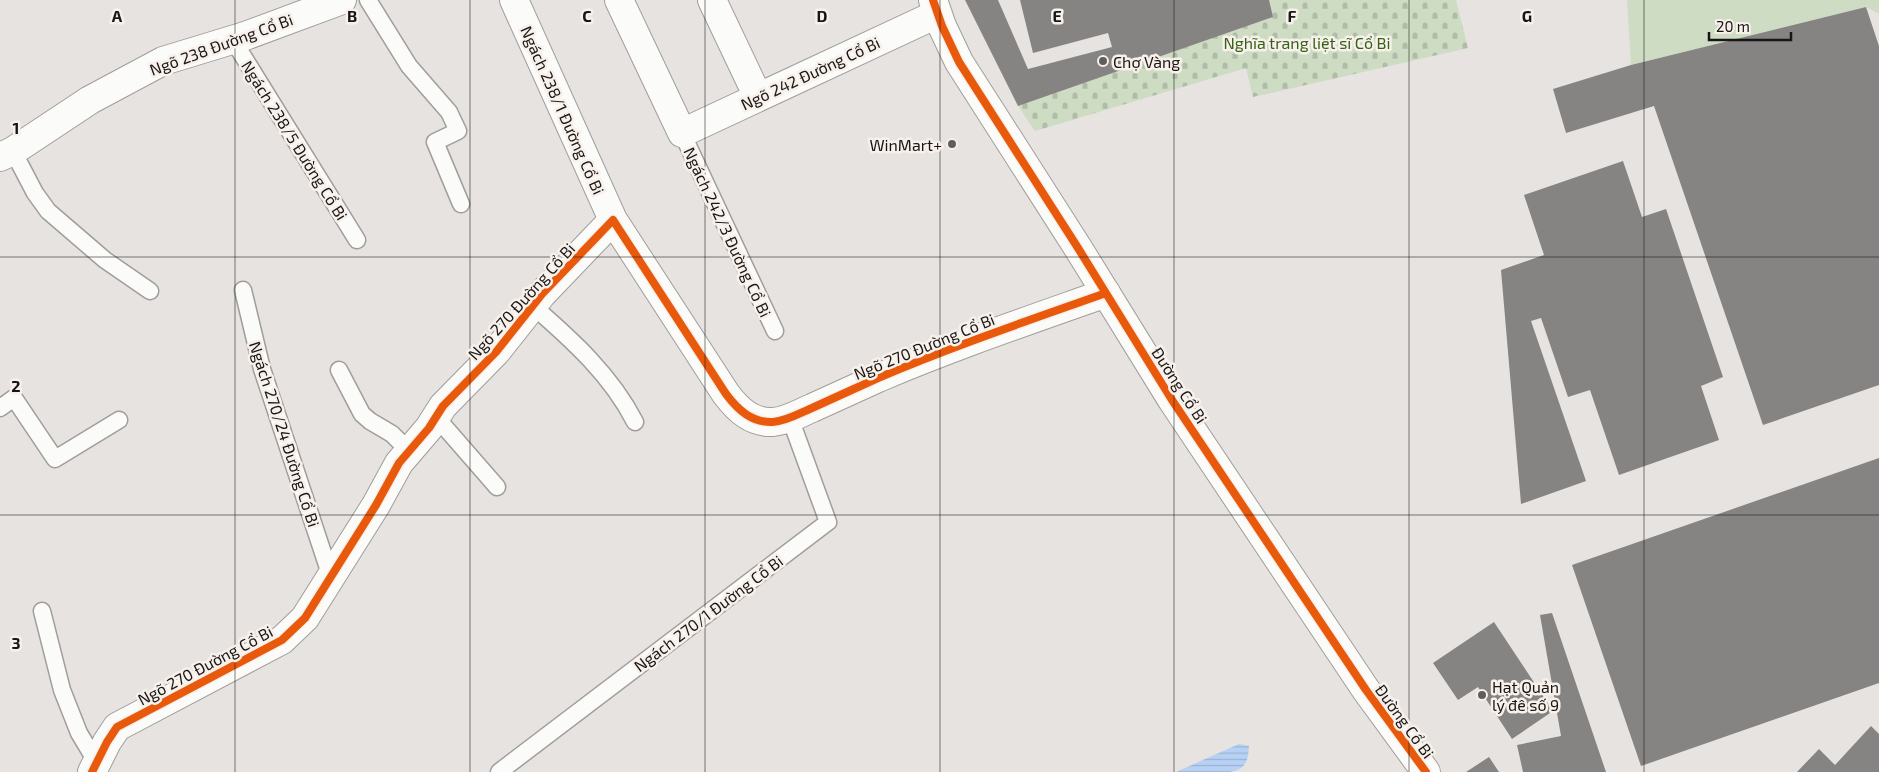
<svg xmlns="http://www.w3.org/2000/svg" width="1879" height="772" viewBox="0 0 1879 772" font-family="'Exo 2',sans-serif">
<defs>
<pattern id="cemetery-stones" width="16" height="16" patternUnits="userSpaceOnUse" patternTransform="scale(1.25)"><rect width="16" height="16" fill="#cddcc3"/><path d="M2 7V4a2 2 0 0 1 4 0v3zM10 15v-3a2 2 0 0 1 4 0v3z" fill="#afbca7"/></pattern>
<pattern id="water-rules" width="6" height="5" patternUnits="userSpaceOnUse" patternTransform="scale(1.25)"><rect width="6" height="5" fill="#b6d1f5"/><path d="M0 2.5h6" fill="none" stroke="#9cb3d1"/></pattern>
</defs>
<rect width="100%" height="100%" fill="#e6e3e1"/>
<!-- cemetery -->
<path fill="url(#cemetery-stones)" d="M1269 0H1456L1468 48 1253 97 1246 68 1035 131 1018 106Z"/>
<!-- green -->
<path fill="#cddcc3" d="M1627 0H1879V14L1866 7 1631 65Z"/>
<!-- water -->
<path fill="url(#water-rules)" d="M1239 744 1249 746C1248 761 1246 769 1230 772H1176Z"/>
<!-- building -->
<path fill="#868482" d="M965 0H998L1028 69 1112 47 1108 33 1033 53 1020 0H1269L1273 17 1018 106Z
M1866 7 1879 46V385L1763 425 1654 106 1566 133 1553 89 1631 65Z
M1623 161 1642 217 1666 209 1723 377 1701 386 1719 440 1619 475 1590 390 1568 397 1541 318 1531 321 1586 481 1521 504 1501 270 1544 255 1524 195Z
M1879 458V683L1641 766 1572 565Z
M1552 613 1606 772H1523L1517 745 1561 736 1540 615Z
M1494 622 1553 711 1512 739 1478 687 1458 700 1433 663Z
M1871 726 1879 734V772H1797L1819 749 1835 765Z
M1489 757 1499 772H1466Z"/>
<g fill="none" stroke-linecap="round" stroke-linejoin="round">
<!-- service casing -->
<g stroke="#a09d9b" stroke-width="19">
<path id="service" d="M368 0 409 66 449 112 458 131 435 142 461 204
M233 40 357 240
M682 133 775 331
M13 151 35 193 48 211 105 260 150 291
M243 290 262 369 331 577
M533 306C572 340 611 375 635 422
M339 370 362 414 370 421 392 434 409 451
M0 408 14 398 55 459 119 420
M436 417 497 487
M42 611 62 690 79 733 97 763
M499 772 828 522 790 418"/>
</g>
<!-- minor casing -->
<g stroke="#a09d9b" stroke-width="30">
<path id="minor" d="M514 0 613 220
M619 0 682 133 937 14
M712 0 758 97
M0 157 13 151 90 100 163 61 245 36 342 0
M92 772 107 742 117 727 282 640 305 618 376 505 399 463 429 428 443 406 496 352 542 294 613 220 726 394C738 410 752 423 773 422 787 421 800 413 812 408 834 398 856 388 878 378 953 346 1030 320 1106 293"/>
</g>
<!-- tertiary casing -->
<g stroke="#a09d9b" stroke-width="30">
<path id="tertiary" d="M933 0 942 26 959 62 1078 248 1172 400 1366 690 1426 772"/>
</g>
<!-- service -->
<use href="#service" stroke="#fbfbfa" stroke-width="16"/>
<!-- minor -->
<use href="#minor" stroke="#fbfbfa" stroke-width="28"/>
<!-- tertiary -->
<use href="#tertiary" stroke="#fbfbfa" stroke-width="28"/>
<!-- cycleway casing -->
<g stroke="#f7f0eb" stroke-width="11">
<path id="cycleway" d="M933 0 942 26 959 62 1078 248 1172 400 1366 690 1426 772
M92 772 107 742 117 727 282 640 305 618 376 505 399 463 429 428 443 406 496 352 542 294 613 220 726 394C738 410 752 423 773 422 787 421 800 413 812 408 834 398 856 388 878 378 953 346 1030 320 1106 293"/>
</g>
<!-- cycleway -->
<use href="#cycleway" stroke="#e8590c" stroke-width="8"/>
</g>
<!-- grid -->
<path fill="none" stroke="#181614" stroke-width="1" stroke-opacity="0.55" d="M235 0V772M470 0V772M705 0V772M940 0V772M1174 0V772M1409 0V772M1644 0V772M0 257H1879M0 515H1879"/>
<!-- markers -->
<g fill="#605e5c" stroke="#f7f0eb" stroke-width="2">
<circle cx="1103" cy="61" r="5"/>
<circle cx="952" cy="144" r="5"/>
<circle cx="1482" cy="695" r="5"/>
</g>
<g text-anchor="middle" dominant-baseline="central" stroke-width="5" stroke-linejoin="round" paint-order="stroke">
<!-- park labels -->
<g font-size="16" fill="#336217" stroke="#f7f0eb">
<text x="1307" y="42">Nghĩa trang liệt sĩ Cổ Bi</text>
</g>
<!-- street labels -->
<g font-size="16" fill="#181614" stroke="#f7f0eb">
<text transform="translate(221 44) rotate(-20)">Ngõ 238 Đường Cổ Bi</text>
<text transform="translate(810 73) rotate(-25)">Ngõ 242 Đường Cổ Bi</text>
<text transform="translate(563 110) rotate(66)">Ngách 238/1 Đường Cổ Bi</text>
<text transform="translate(295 140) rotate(58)">Ngách 238/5 Đường Cổ Bi</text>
<text transform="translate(728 232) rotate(65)">Ngách 242/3 Đường Cổ Bi</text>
<text transform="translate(521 301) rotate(-48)">Ngõ 270 Đường Cổ Bi</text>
<text transform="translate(924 346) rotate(-22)">Ngõ 270 Đường Cổ Bi</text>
<text transform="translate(1180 385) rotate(57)">Đường Cổ Bi</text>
<text transform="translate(285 434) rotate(72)">Ngách 270/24 Đường Cổ Bi</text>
<text transform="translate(708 613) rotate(-37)">Ngách 270/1 Đường Cổ Bi</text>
<text transform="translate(205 665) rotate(-28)">Ngõ 270 Đường Cổ Bi</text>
<text transform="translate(1405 721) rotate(54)">Đường Cổ Bi</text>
</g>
<!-- poi labels -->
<g font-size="16" fill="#181614" stroke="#f7f0eb" text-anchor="start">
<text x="1113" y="61">Chợ Vàng</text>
<text x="942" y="144" text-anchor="end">WinMart+</text>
<text x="1492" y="686">Hạt Quản<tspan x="1492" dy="18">lý đê số 9</tspan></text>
</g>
</g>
<g font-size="16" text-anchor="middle" font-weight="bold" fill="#181614" stroke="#f7f0eb" stroke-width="5" stroke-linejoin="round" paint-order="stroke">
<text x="117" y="22">A</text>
<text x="352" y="22">B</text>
<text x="587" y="22">C</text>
<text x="822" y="22">D</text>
<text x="1057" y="22">E</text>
<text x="1292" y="22">F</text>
<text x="1527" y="22">G</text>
<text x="16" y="134">1</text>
<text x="16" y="392">2</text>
<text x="16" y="649">3</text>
</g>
<!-- scale -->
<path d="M1709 32v8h82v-8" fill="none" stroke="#181614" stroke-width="2.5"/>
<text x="1716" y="32" font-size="15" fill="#181614" stroke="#f7f0eb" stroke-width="4" paint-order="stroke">20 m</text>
</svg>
